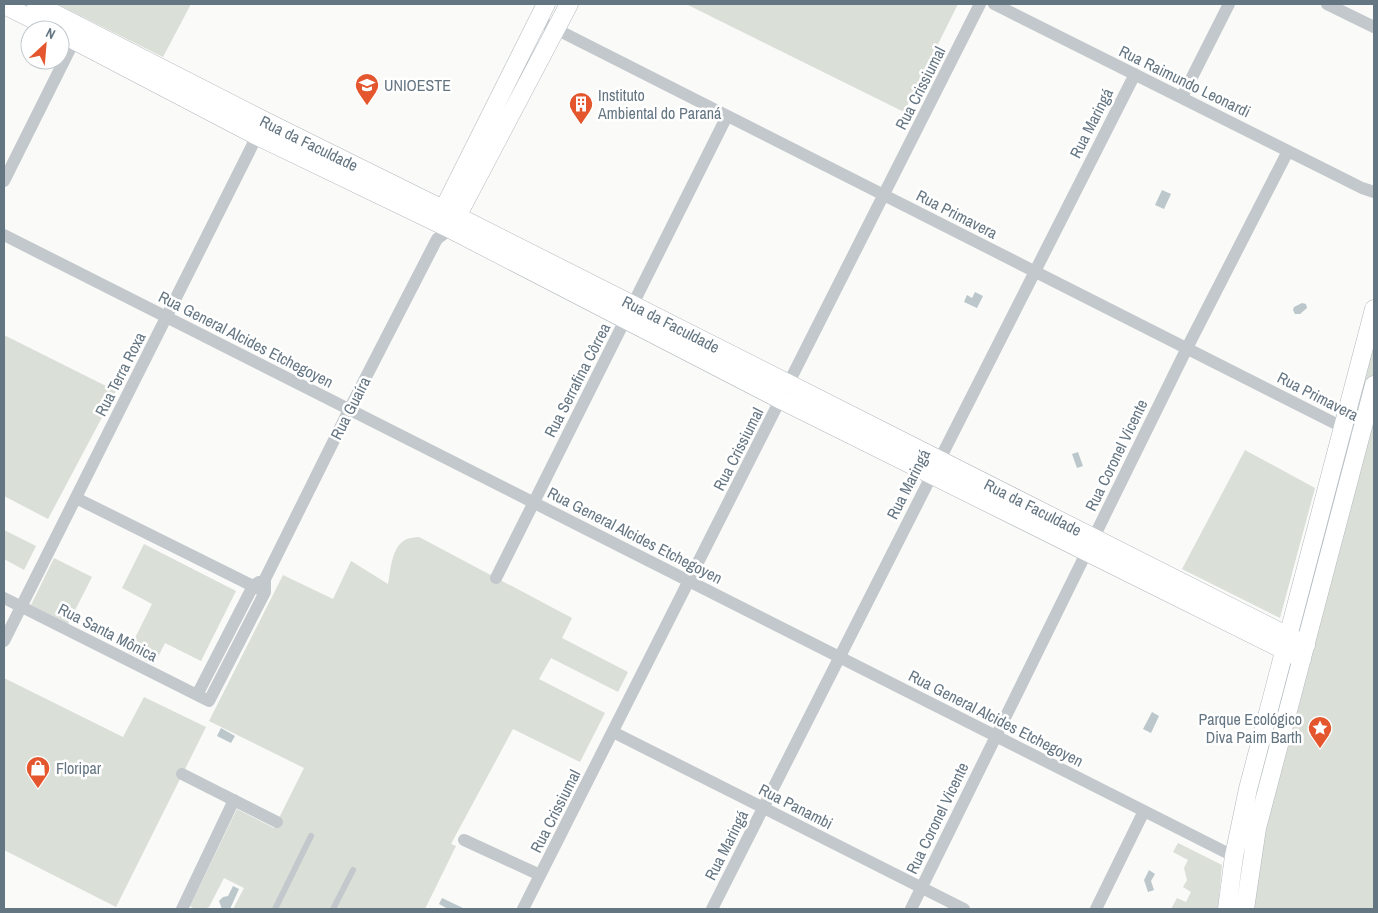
<svg xmlns="http://www.w3.org/2000/svg" width="1378" height="913" viewBox="0 0 1378 913" font-family="'Archivo Narrow',sans-serif">
<rect width="100%" height="100%" fill="#fafaf8"/>
<!-- green -->
<path fill="#dadfd7" d="M57 4H191L163 57Z
M686 4H958L904 112Z
M1374 304V909H1235L1240 872 1244 871 1247 846 1244 841Z
M4 335 116 391 48 519 4 496Z
M1245 450 1315 488 1280 618 1182 569Z
M4 530 36 546 24 570 4 559Z
M419 537 572 618 562 638 628 672 618 692 551 658 539 679 605 713 580 762 513 729 451 844 456 846 425 909H233L244 888 224 878 209 907C203 910 196 911 190 906L237 809 274 828 304 768 209 721 283 575 333 599 351 561 388 584C391 570 391 546 407 539 410 538 415 537 419 537Z
M144 544 236 591 201 661 165 643 154 665 128 652 152 604 122 588Z
M54 558 92 577 68 624 31 605Z
M4 678 123 737 144 697 206 727 116 907 4 850Z
M1178 843 1222 865 1218 909H1171L1177 898 1186 902 1191 892 1183 887 1187 880 1184 868 1188 860 1173 852Z"/>
<!-- water -->
<path fill="#bbc7cb" d="M1162 190 1171 194 1164 209 1155 205Z
M975 292 983 296 977 308 964 302 967 295 972 298Z
M1302 303 1306 304 1307 308 1300 314H1295L1293 310 1294 307Z
M1078 452 1083 466 1077 468 1072 454Z
M1152 712 1159 716 1151 733 1143 729Z
M221 728 235 736 231 743 217 736Z
M1149 870 1155 874 1151 881 1154 890 1148 892 1144 880Z
M233 886 239 889 230 909H222L219 901 223 897 228 896Z
M442 898 463 908 462 909H448L439 904Z"/>
<g fill="none" stroke-linecap="round" stroke-linejoin="round">
<!-- secondary casing -->
<g stroke="#b3babf" stroke-width="19">
<path id="secondary" d="M36 4 265 121 457 216 1306 645
M4 5 54 30
M60 33 257 136 450 229 781 400 1302 659
M439 218 546 4
M452 226 569 4
M1227 909 1234 856 1248 789 1374 309
M1245 909 1257 828 1374 385"/>
</g>
<!-- lane -->
<path stroke="#c3c8cc" stroke-width="6" d="M275 909 311 836
M333 909 353 870"/>
<!-- street -->
<path stroke="#c3c8cc" stroke-width="12" d="M994 4 1362 188 1374 192
M1327 4 1374 27
M538 20 1360 436
M1182 97 1229 4
M4 181 77 35
M4 235 1251 865
M76 498 265 592
M496 578 727 116
M4 598 209 701 265 592V579L349 410 437 239 450 229
M4 641 260 130
M197 695 253 586 259 582
M613 732 964 909
M182 774 277 822
M464 840 540 875
M182 909 234 800
M523 909 980 4
M712 909 1135 74
M911 909 1187 348 1288 151
M1096 909 1144 811"/>
<!-- secondary -->
<use href="#secondary" stroke="#fff" stroke-width="18"/>
</g>
<!-- icons -->
<defs>
<g id="university-pin" transform="scale(1.25)"><path d="M0 17L-7.5 6A9.5 9.5 0 1 1 7.5 6Z" fill="#e4572e" stroke="#fff"/><path d="M0-5L7-2L0 1L-7-2ZM-4 1L0 2.5L4 1V4Q0 6-4 4Z" fill="#fff"/></g>
<g id="building-pin" transform="scale(1.25)"><path d="M0 17L-7.5 6A9.5 9.5 0 1 1 7.5 6Z" fill="#e4572e" stroke="#fff"/><path d="M-4-6H4V6H1V3H-1V6H-4ZM-2.5-4.3h1.7v1.8h-1.7ZM.8-4.3h1.7v1.8H.8ZM-2.5-1h1.7V.8h-1.7ZM.8-1h1.7V.8H.8Z" fill="#fff"/></g>
<g id="sight-pin" transform="scale(1.25)"><path d="M0 17L-7.5 6A9.5 9.5 0 1 1 7.5 6Z" fill="#e4572e" stroke="#fff"/><path d="M0-6L1.8-2.2L6-1.7L2.9 1.2L3.7 5.4L0 3.3L-3.7 5.4L-2.9 1.2L-6-1.7L-1.8-2.2Z" fill="#fff"/></g>
<g id="shop-pin" transform="scale(1.25)"><path d="M0 17L-7.5 6A9.5 9.5 0 1 1 7.5 6Z" fill="#e4572e" stroke="#fff"/><path d="M-5-2.5h2.3a2.7 3.5 0 0 1 5.4 0H5L5.5 6h-11ZM-1.5-2.5h3a1.5 2.3 0 0 0-3 0Z" fill="#fff"/></g>
</defs>
<g fill-rule="evenodd">
<use href="#university-pin" x="367" y="85"/>
<use href="#building-pin" x="581" y="104"/>
<use href="#sight-pin" x="1320" y="728"/>
<use href="#shop-pin" x="38" y="768"/>
</g>
<g text-anchor="middle" dominant-baseline="central" stroke-width="5" stroke-linejoin="round" paint-order="stroke">
<!-- street labels -->
<g font-size="16" fill="#657683" stroke="#fff">
<text transform="translate(1185 81) rotate(26)">Rua Raimundo Leonardi</text>
<text transform="translate(920 88) rotate(-63)">Rua Crissiumal</text>
<text transform="translate(1091 123) rotate(-63)">Rua Maringá</text>
<text transform="translate(309 143) rotate(26)">Rua da Faculdade</text>
<text transform="translate(957 214) rotate(27)">Rua Primavera</text>
<text transform="translate(671 324) rotate(27)">Rua da Faculdade</text>
<text transform="translate(246 339) rotate(27)">Rua General Alcides Etchegoyen</text>
<text transform="translate(120 374) rotate(-63)">Rua Terra Roxa</text>
<text transform="translate(577 380) rotate(-63)">Rua Serrafina Côrrea</text>
<text transform="translate(1318 396) rotate(27)">Rua Primavera</text>
<text transform="translate(350 408) rotate(-63)">Rua Guaíra</text>
<text transform="translate(738 449) rotate(-63)">Rua Crissiumal</text>
<text transform="translate(1116 455) rotate(-64)">Rua Coronel Vicente</text>
<text transform="translate(908 484) rotate(-63)">Rua Maringá</text>
<text transform="translate(1033 507) rotate(27)">Rua da Faculdade</text>
<text transform="translate(635 535) rotate(27)">Rua General Alcides Etchegoyen</text>
<text transform="translate(108 632) rotate(27)">Rua Santa Mônica</text>
<text transform="translate(996 718) rotate(27)">Rua General Alcides Etchegoyen</text>
<text transform="translate(796 806) rotate(27)">Rua Panambi</text>
<text transform="translate(555 811) rotate(-63)">Rua Crissiumal</text>
<text transform="translate(937 818) rotate(-64)">Rua Coronel Vicente</text>
<text transform="translate(726 845) rotate(-63)">Rua Maringá</text>
</g>
<!-- poi labels -->
<g font-size="16" fill="#657683" stroke="#fff" text-anchor="start">
<text x="384" y="85">UNIOESTE</text>
<text x="598" y="95">Instituto<tspan x="598" dy="18">Ambiental do Paraná</tspan></text>
<text x="1302" y="719" text-anchor="end">Parque Ecológico<tspan x="1302" dy="18">Diva Paim Barth</tspan></text>
<text x="56" y="768">Floripar</text>
</g>
</g>
<!-- border -->
<rect width="1378" height="913" fill="none" stroke="#657683" stroke-width="10"/>
<!-- north arrow -->
<g transform="translate(45 45) rotate(26)"><circle r="24" fill="#ffffff" stroke="#c1c8cd"/>
<path d="M0-4L9 19L0 12L-9 19Z" fill="#e4572e"/>
<text y="-8" font-size="14" font-weight="bold" text-anchor="middle" fill="#657683">N</text>
</g>
</svg>
